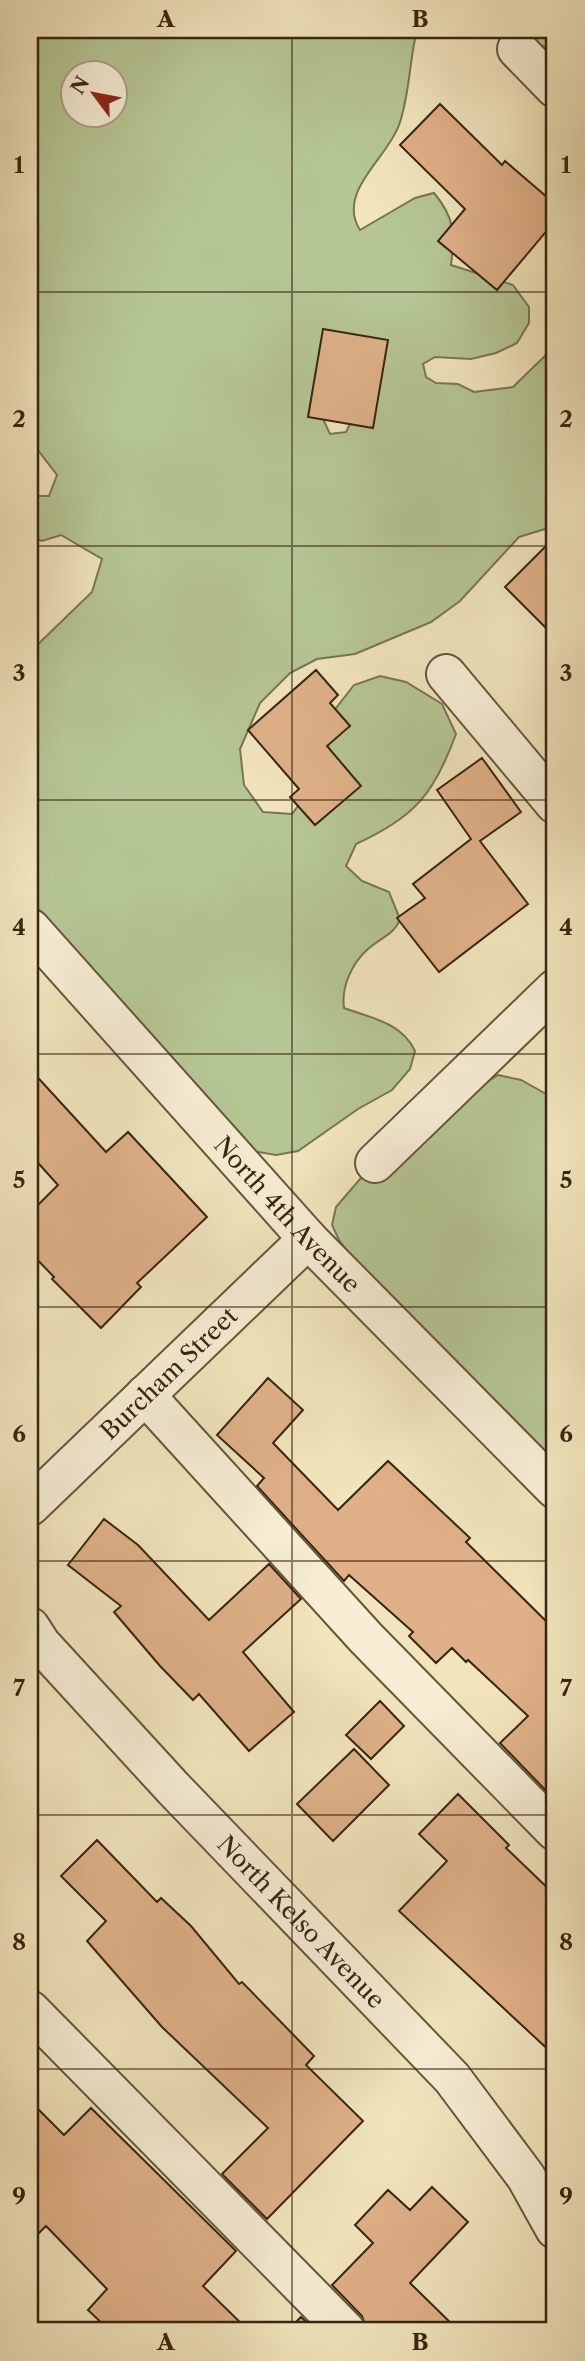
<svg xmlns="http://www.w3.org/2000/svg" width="585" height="2361" viewBox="0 0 585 2361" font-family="'Libre Caslon Text',serif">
<rect width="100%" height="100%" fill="#f2e5be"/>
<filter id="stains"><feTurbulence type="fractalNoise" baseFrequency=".00286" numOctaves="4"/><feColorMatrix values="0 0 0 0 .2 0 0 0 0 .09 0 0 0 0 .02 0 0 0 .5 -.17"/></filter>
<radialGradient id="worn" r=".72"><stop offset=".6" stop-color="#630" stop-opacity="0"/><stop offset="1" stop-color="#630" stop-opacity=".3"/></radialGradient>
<!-- green -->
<path fill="#b6c695" stroke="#777653" stroke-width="2" fill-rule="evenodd" d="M34 30H417C409 61 410 94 399 125 387 159 336 192 360 230L415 198 434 193C455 218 455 234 451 265L513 285 529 307V323L517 343 496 353 471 359 435 357 423 364 426 377 436 383 458 384 474 392 513 387 555 346V526L519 537 460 601 431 622 355 654 317 659 290 673 260 703 240 749 244 785 263 812 292 814 319 778 333 712 354 685 380 676 406 682 442 704 456 734C434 794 415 817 356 844L346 866 362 881 389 892 400 919C395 934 380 938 368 949 352 963 341 987 344 1008 372 1018 402 1023 415 1051L410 1069 392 1090 358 1109 298 1151 276 1155 253 1151 144 1046 30 908V652L92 592 102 559 61 535 42 541 30 536V496H49L57 475 30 440V43ZM74 74H116V116H74ZM353 418 346 432 330 434 323 419Z
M510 30H555V49L537 45Z
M498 1075 521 1080 555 1099V1480L408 1332 339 1240 332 1225 336 1207 391 1143Z"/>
<!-- building -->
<path fill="#e0b189" stroke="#382511" stroke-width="2" d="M440 104 502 165 505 161 555 204V221L497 290 438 241 465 209 400 145Z
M323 329 388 340 373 428 308 417Z
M555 537V637L505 587Z
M316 670 338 695 330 703 350 726 327 746 361 786 315 825 290 797 299 789 248 730Z
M482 758 521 812 480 841 528 904 439 972 397 918 425 898 413 884 471 839 437 790Z
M30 1069 106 1152 128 1132 207 1217 137 1283 141 1287 101 1328 52 1279 54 1277 30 1252V1213L58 1185 30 1154Z
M268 1378 303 1410 273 1443 338 1510 388 1461 470 1538 466 1542 555 1630V1800L500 1743 528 1716 468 1660 466 1662 452 1648 436 1663 409 1636 413 1632 349 1575 344 1581 257 1486 264 1478 217 1435Z
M104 1519 138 1545 209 1620 269 1564 301 1599 243 1652 294 1712 249 1751 199 1694 193 1700 160 1666 114 1612 121 1606 68 1565Z
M380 1701 404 1726 371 1759 346 1735Z
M354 1749 389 1785 333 1841 297 1804Z
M458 1794 509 1845 506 1848 555 1895V2056L399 1911 447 1861 419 1834Z
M97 1840 157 1902 161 1898 191 1926 239 1984 242 1982 314 2056 306 2065 363 2121 267 2219 222 2174 268 2128 162 2027 87 1941 106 1921 61 1876Z
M30 2101 64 2135 91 2108 236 2251 203 2286 249 2331H110L88 2310 107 2289 46 2226 30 2242Z
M432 2187 468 2222 410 2283 459 2331H367L362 2316 332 2285 373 2243 355 2225 388 2190 410 2210Z
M301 2317 316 2331H287Z"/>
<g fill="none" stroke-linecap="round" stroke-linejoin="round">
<!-- minor casing -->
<g stroke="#66553c" stroke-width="42">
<g id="minor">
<path d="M517 49 555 88"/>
<path d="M446 674 555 804"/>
<path id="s1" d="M30 928 308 1239 555 1489"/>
<path d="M375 1163 555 989"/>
<path d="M145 1395 366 1638 555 1831"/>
<path id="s2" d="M30 1506 308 1239"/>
<path id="s3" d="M30 1627 41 1644 173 1788 452 2078 526 2177 555 2229"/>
<path d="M30 2010 346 2331"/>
</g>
</g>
<!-- minor -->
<use href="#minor" stroke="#f7eed5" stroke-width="38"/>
</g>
<!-- grid -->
<path fill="none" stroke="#382511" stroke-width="2" stroke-opacity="0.55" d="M292 30V2331M30 292H555M30 546H555M30 800H555M30 1054H555M30 1307H555M30 1561H555M30 1815H555M30 2069H555"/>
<g text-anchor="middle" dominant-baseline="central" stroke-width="6" stroke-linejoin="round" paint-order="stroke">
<!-- street labels -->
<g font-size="24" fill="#382511" stroke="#f7eed5">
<text stroke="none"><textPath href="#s1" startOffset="385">North 4th Avenue</textPath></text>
<text stroke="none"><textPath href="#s2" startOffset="192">Burcham Street</textPath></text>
<text stroke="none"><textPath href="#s3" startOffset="401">North Kelso Avenue</textPath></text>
</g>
</g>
<!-- margin -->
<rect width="585" height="2361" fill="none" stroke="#f2e5be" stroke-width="77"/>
<!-- north arrow -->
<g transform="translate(94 94) rotate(302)"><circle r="33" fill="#f7eed5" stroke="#ab9e87" stroke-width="2"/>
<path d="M0-5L12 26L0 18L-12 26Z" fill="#8f2418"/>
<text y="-10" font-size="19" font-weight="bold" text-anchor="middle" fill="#382511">N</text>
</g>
<rect x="38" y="38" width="508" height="2284" fill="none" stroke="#382511" stroke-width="2.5"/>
<g font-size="23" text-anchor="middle" font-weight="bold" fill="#382511">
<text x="166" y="27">A</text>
<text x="420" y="27">B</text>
<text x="19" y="173">1</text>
<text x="566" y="173">1</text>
<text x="19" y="427">2</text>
<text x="566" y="427">2</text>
<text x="19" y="681">3</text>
<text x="566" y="681">3</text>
<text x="19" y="935">4</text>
<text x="566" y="935">4</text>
<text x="19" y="1188">5</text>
<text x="566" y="1188">5</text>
<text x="19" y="1442">6</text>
<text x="566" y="1442">6</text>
<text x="19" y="1696">7</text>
<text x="566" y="1696">7</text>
<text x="19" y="1950">8</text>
<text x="566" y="1950">8</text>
<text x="19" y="2204">9</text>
<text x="566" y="2204">9</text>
<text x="166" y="2350">A</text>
<text x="420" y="2350">B</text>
</g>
<rect width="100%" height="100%" filter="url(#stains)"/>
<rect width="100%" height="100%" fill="url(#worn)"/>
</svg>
